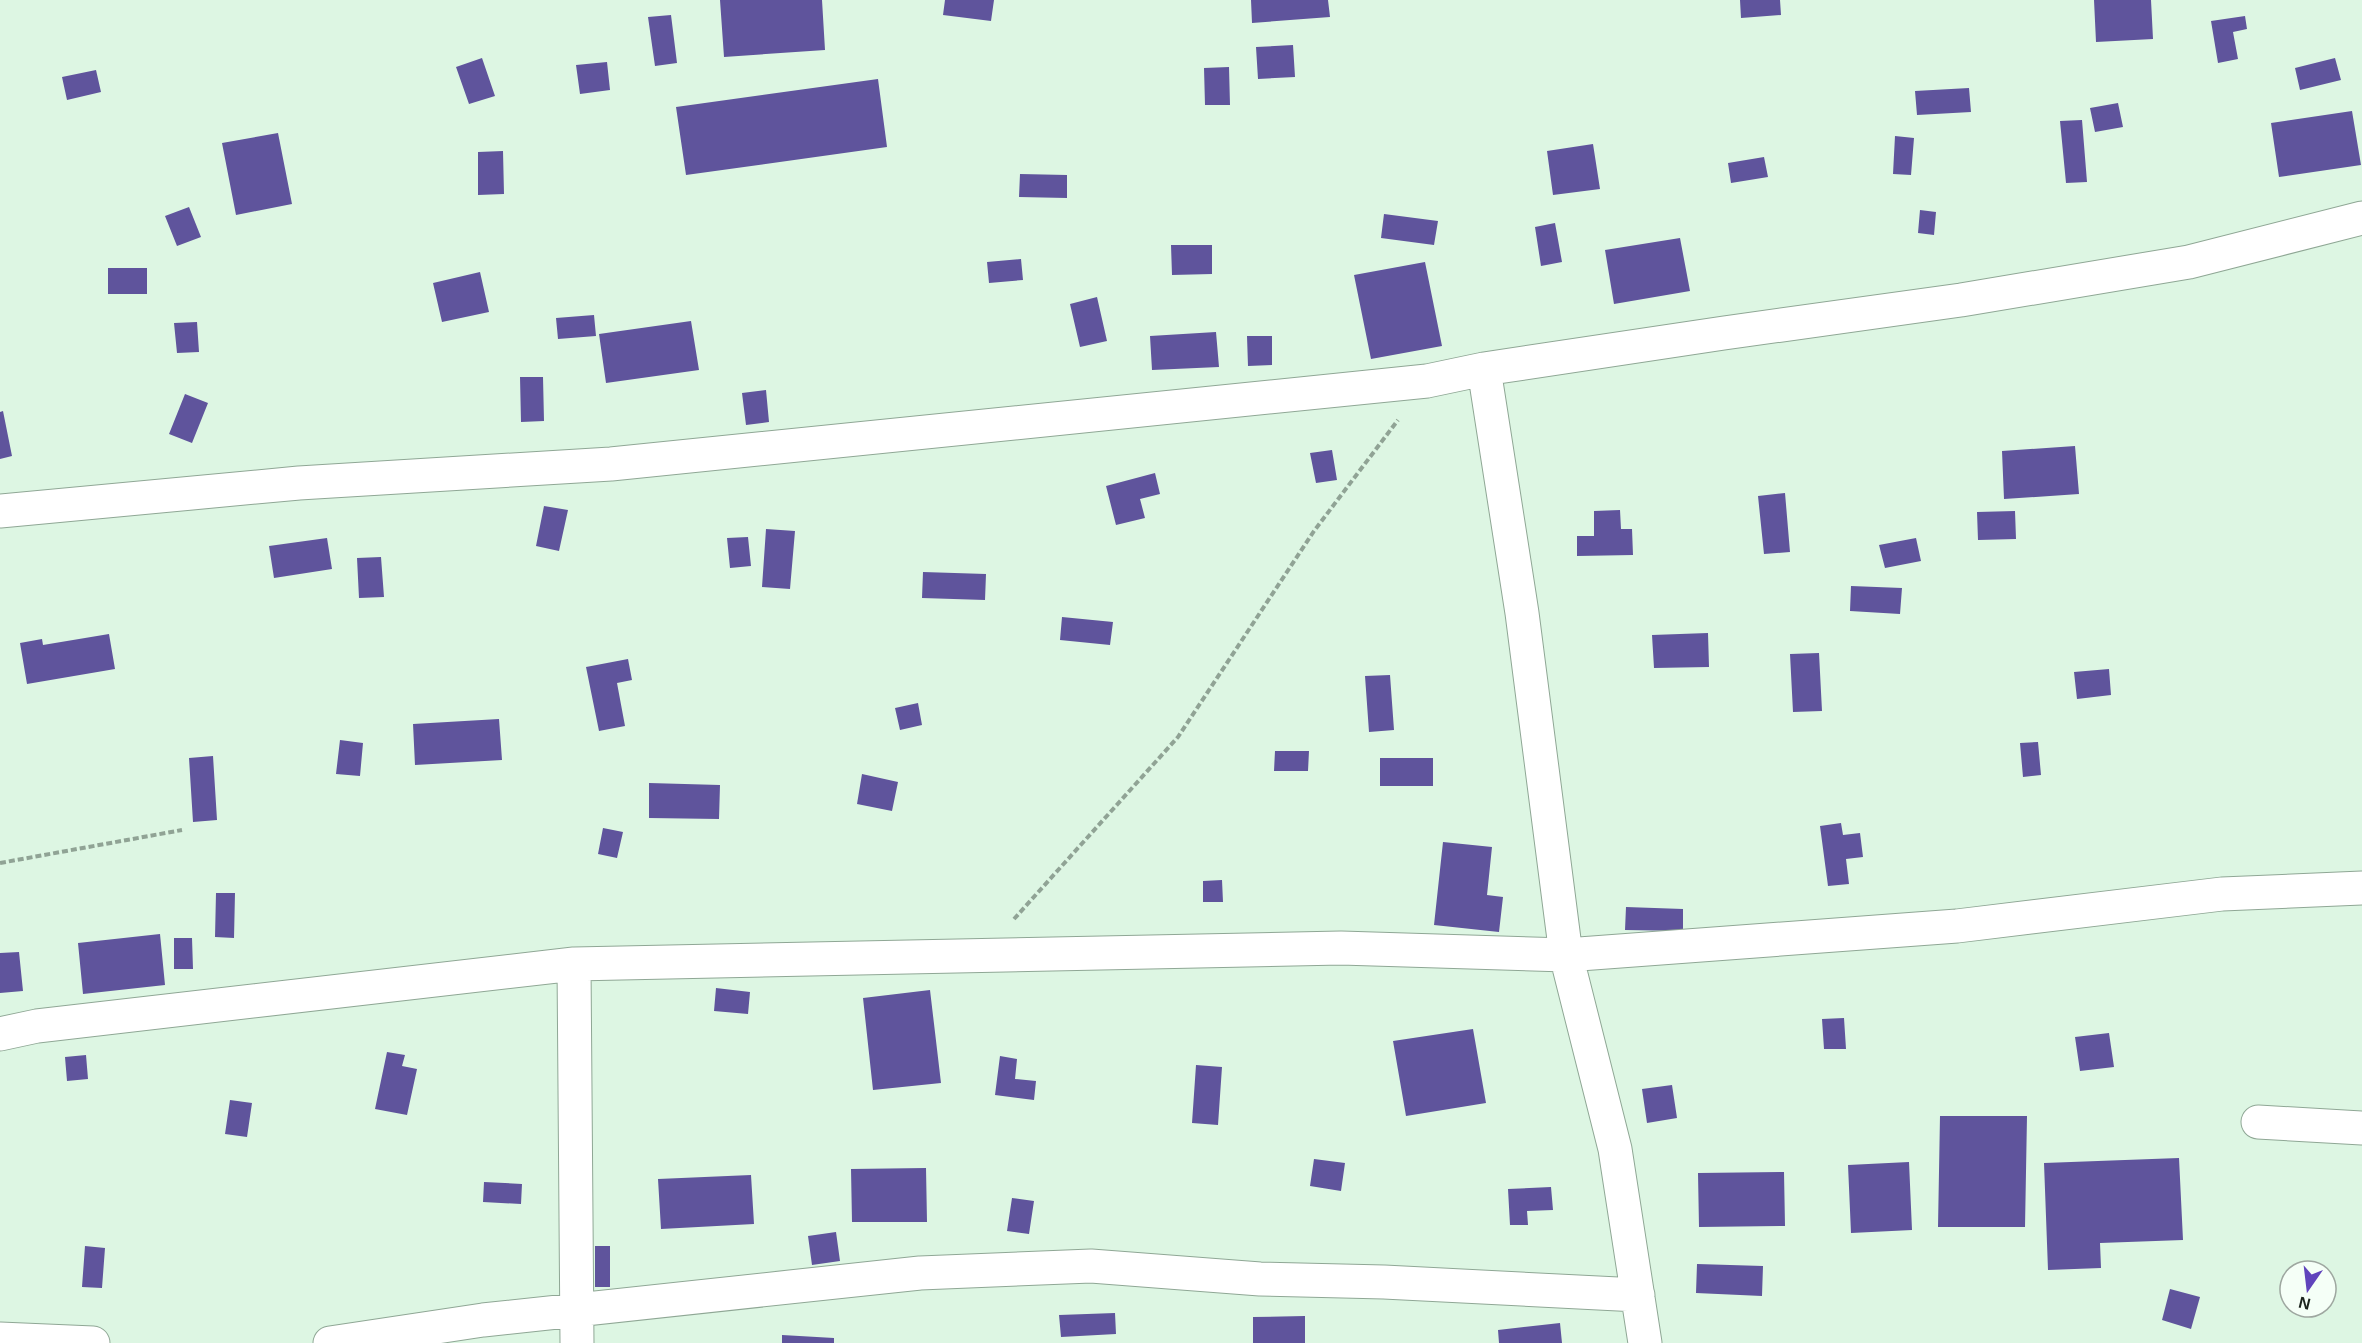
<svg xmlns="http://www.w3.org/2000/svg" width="2362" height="1343" viewBox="0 0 2362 1343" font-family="Arial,sans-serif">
<rect width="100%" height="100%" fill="#ddf6e3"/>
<!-- building -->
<path fill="#5f549c" d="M720 0H822L825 50 724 57Z
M945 0H994L991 21 943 15Z
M1251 0H1328L1330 17 1252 23Z
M1740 0H1780L1781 15 1741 18Z
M2094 0H2151L2153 39 2096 42Z
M671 15 677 63 655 66 648 17Z
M2245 16 2247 29 2233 32 2238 59 2218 63 2211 21Z
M1293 45 1295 77 1258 79 1256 47Z
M482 58 495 96 469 104 456 67Z
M2335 58 2341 80 2300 90 2295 68Z
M607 62 610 90 580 94 576 65Z
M1229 67 1230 105H1205L1204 68Z
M96 70 101 92 67 100 62 77Z
M878 79 887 147 686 175 676 107Z
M1969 88 1971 112 1917 115 1915 91Z
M2118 103 2123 127 2095 132 2090 108Z
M2352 111 2361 165 2279 177 2271 123Z
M2082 120 2087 182 2066 183 2060 121Z
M278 133 292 204 236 215 222 143Z
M1895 136 1914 138 1911 175 1893 174Z
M1593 144 1600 189 1553 195 1547 151Z
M503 151 504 194 478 195V152Z
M1764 157 1768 177 1731 183 1728 163Z
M1020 174 1067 175V198L1019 197Z
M189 207 201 237 177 246 165 216Z
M1920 210 1936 212 1934 235 1918 233Z
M1384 214 1438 221 1434 245 1381 238Z
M1555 223 1562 262 1541 266 1535 227Z
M1680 238 1690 291 1614 304 1605 250Z
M1171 245H1212V274L1172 275Z
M1021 259 1023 280 989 283 987 262Z
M1425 262 1442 346 1371 359 1354 275Z
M108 268H147V294H108Z
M480 272 489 312 442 322 433 283Z
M1097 297 1107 341 1080 347 1070 304Z
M594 315 596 336 558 339 556 318Z
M691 321 699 370 606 383 599 334Z
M197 322 199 352 177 353 174 323Z
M1216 332 1219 367 1152 370 1150 336Z
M1247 336H1272V365L1248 366Z
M520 377H543L544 421 521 422Z
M766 390 769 422 746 425 742 393Z
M185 394 208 403 192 443 169 434Z
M3 411 12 456 0 459V412Z
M2075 446 2079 494 2004 499 2002 451Z
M1332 450 1337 480 1316 483 1310 453Z
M1155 473 1160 494 1140 499 1145 518 1116 525 1106 486Z
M1785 493 1790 552 1764 554 1758 496Z
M544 506 568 510 559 551 536 546Z
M1620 510 1621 529H1632L1633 555 1577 556V536H1594V511Z
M2015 511 2016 539 1978 540 1977 512Z
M766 529 795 531 790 589 762 587Z
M748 537 751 566 730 568 727 538Z
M327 538 332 569 274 578 269 546Z
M1916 538 1921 561 1885 568 1879 545Z
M381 557 384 597 359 598 357 558Z
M923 572 986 574 985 600 922 598Z
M1851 586 1902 588 1900 614 1850 611Z
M1062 617 1113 622 1110 645 1060 640Z
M1708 633 1709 667 1654 668 1652 635Z
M109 634 115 669 27 684 20 643 42 639 43 645Z
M1819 653 1822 711 1793 712 1790 654Z
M628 659 632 680 617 683 625 726 599 731 586 667Z
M2109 669 2111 695 2077 699 2074 672Z
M1390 675 1394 730 1369 732 1365 676Z
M918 703 922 725 900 730 895 708Z
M499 719 502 760 415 765 413 724Z
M340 740 363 743 360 776 336 774Z
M2038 742 2041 775 2023 777 2020 743Z
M1275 751H1309L1308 771H1274Z
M213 756 217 820 193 822 189 758Z
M1380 758H1433V786H1380Z
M862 774 898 782 892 811 857 804Z
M649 783 720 785 719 819 649 818Z
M1841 823 1843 835 1860 833 1863 857 1846 859 1849 884 1828 886 1820 826Z
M603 828 623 832 617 858 598 854Z
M1443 842 1492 847 1487 895 1503 897 1499 932 1434 925Z
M1222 880 1223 902H1203V881Z
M216 893H235L234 938 215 937Z
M1626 907 1683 909V931L1625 930Z
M160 934 165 985 83 994 78 943Z
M174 938H192L193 969H174Z
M19 952 23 991 0 993V953Z
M716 988 750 992 748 1014 714 1011Z
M930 990 941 1083 873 1090 863 998Z
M1844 1018 1846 1049H1824L1822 1019Z
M1473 1029 1486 1103 1406 1116 1393 1041Z
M2109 1033 2114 1067 2080 1071 2075 1037Z
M387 1052 405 1055 402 1066 417 1069 407 1115 375 1109Z
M86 1055 88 1079 67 1081 65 1057Z
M1000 1056 1017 1059 1015 1079 1036 1081 1034 1100 995 1095Z
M1196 1065 1222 1067 1218 1125 1192 1123Z
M1672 1085 1677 1118 1647 1123 1642 1089Z
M230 1100 252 1103 247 1137 225 1134Z
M1940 1116H2027L2025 1227H1938Z
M2179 1158 2183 1240 2100 1243 2101 1268 2048 1270 2044 1163Z
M1314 1159 1345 1163 1341 1191 1310 1186Z
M1909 1162 1912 1230 1851 1233 1848 1165Z
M926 1168 927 1222H852L851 1169Z
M1784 1172 1785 1226 1699 1227 1698 1173Z
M751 1175 754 1224 661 1229 658 1179Z
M484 1182 522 1184 521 1204 483 1202Z
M1551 1187 1553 1210 1527 1211 1528 1225H1510L1508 1189Z
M1012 1198 1034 1201 1029 1234 1007 1231Z
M836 1232 840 1261 812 1265 808 1236Z
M85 1246 105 1248 102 1288 82 1287Z
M595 1246H610V1287H595Z
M1697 1264 1763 1266 1762 1296 1696 1293Z
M2170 1289 2200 1297 2191 1329 2162 1320Z
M1115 1313 1116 1334 1061 1337 1059 1315Z
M1305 1316V1343H1253V1317Z
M1560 1323 1562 1343H1499L1498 1330Z
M782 1335 834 1338V1343H782Z"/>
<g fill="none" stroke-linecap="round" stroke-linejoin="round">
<!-- minor casing -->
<g stroke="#8fa795" stroke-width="35">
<path id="minor" d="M1484 369 1522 613 1566 955 1615 1149 1645 1343
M0 511 299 483 611 464 1427 381 1484 369 1724 333 1961 300 2189 262 2362 218
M574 964 1341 948 1566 955 1957 926 2222 894 2362 888
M0 1034 37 1026 574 964 577 1343
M2258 1122 2362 1128
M0 1339 93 1343
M330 1343 483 1320 920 1273 1091 1266 1260 1279 1384 1282 1638 1295"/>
</g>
<!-- path -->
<path stroke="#90a395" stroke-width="4" stroke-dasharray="6 3" stroke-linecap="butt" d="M0 863 182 830
M1014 919 1178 737 1314 531 1398 420"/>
<!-- minor -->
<use href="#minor" stroke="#fff" stroke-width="33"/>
</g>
<!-- north arrow -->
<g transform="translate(2308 1289) rotate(194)"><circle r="28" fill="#f5fff7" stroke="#9ea7a0" stroke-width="1.5"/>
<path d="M0-4.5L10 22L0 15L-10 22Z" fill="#6044bc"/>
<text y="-9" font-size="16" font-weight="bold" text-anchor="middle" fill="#1b241d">N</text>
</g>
</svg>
